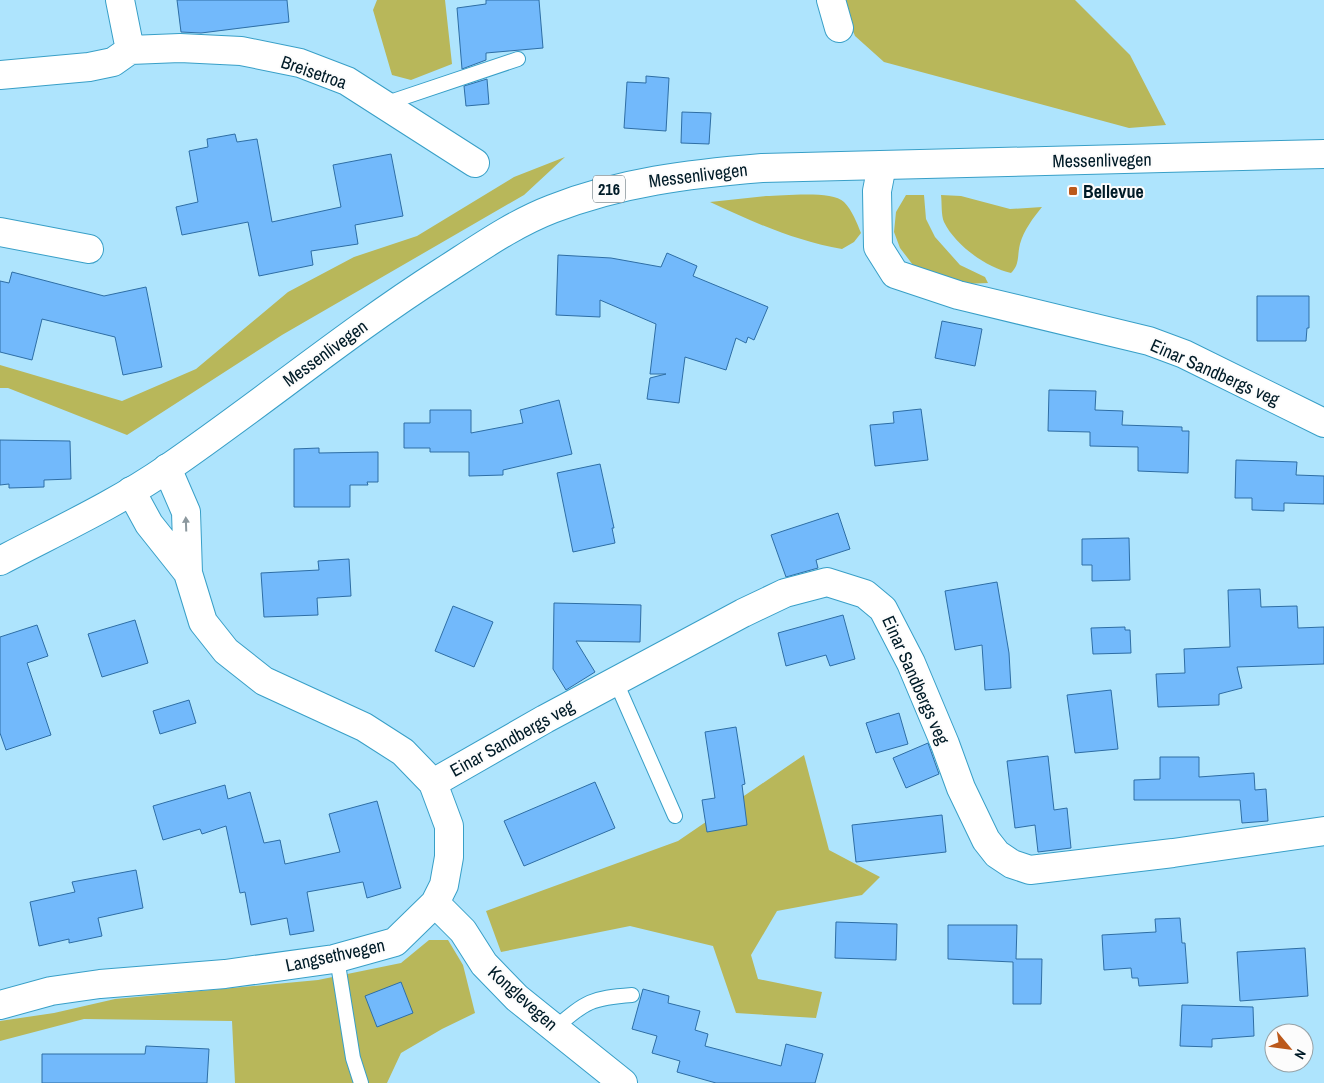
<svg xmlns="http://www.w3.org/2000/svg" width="1324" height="1083" viewBox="0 0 1324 1083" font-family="'Archivo Narrow',sans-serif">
<rect width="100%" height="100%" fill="#aee4fd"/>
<!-- green -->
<path fill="#b8b75a" d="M377 0H445L452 64 411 80 392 75 373 10Z
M840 0H1075L1130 55 1166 125 1129 128 884 62 855 36Z
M565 157 524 195 282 335 127 435 8 388H0V365L122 401 196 369 288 292 354 257 417 236 514 177Z
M906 195H924L926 219 935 237 960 265 985 277 988 283 964 284 913 265 900 248 894 232 896 212Z
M941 195 961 196 1010 209 1042 207C1033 218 1024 230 1020 244 1017 256 1020 264 1011 273 987 268 955 245 944 222 941 215 942 203 941 195Z
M766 196C783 196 832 190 844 202 852 210 857 223 861 233L854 242 842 249C795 241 753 222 710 202Z
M804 755 829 850 880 877 862 895 777 911 751 955 758 979 822 992 816 1018 736 1013 713 946 630 926 501 952 486 911 678 841Z
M429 940H448L463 965 475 1013 442 1029 401 1053 387 1083H235L232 1021 84 1019 0 1041V1021L54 1013 115 999 318 980 401 963Z"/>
<!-- building -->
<path fill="#72b9fb" stroke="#2e6ea5" d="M177 0H287L289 22 201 33 181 32Z
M486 0H539L543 48 486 53V60L462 69 457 8 486 4Z
M646 76 669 78 666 131 624 128 627 82 646 83Z
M487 79 489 104 466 106 464 86Z
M682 112 711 113 709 144 681 143Z
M235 134 237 142 257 139 272 222 341 207 333 165 391 154 403 216 355 225 358 244 311 251 313 265 259 276 248 222 182 235 176 207 198 202 189 151 208 147 207 139Z
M667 253 697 266 693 276 768 307 754 340 748 337 746 343 736 338 726 370 685 357 679 403 647 399 650 378 666 374H650L656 324 600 300V317L556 315 558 255 611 258 661 267Z
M12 272 104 296 146 287 162 367 123 375 115 337 42 319 32 360 0 352V281L9 283Z
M1257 296H1309V328H1307L1306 341H1257Z
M942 321 982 329 975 366 935 358Z
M1049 390 1096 391 1095 410 1123 411 1122 425 1182 427V431H1189L1188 473 1138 471V447L1090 446V432L1048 431Z
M559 400 572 454 503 470V475L469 476V452H430V448H404V423H430V410H471V433L523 423 520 410Z
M921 409 928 460 875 466 870 425 894 423 893 412Z
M0 440 70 441 71 479 44 480V487L9 488V484L0 485Z
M319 448V453L378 452V482H367L368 485H350V507H294V449Z
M1236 460 1297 462 1296 475 1324 476V504L1284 503V511L1252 510V498H1235Z
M600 464 614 528H612L615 543 573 552 557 473Z
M838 513 850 549 816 560 818 568 786 577 771 535Z
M1129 538 1130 580 1092 581V565H1082V539Z
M349 559 351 596 317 598 318 615 264 617 261 573 319 570 318 561Z
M997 582 1009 653 1011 688 985 690 982 645 955 650 945 591Z
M1260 589 1261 607 1297 606 1298 628 1324 627V664L1237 667 1242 688 1219 694V705L1158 707 1156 674 1185 673 1184 649 1230 647 1228 590Z
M554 603 641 605 640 642 576 641 595 672 566 690 553 669Z
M453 606 493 622 474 667 435 651Z
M843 615 855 659 830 666 826 655 786 666 778 633Z
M135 620 148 663 102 677 88 634Z
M37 625 48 656 27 663 51 735 6 750 0 733V637Z
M1125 627V630H1130L1131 653 1093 654 1091 628Z
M1111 690 1118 749 1075 753 1067 695Z
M189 700 196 723 160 734 153 711Z
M899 713 908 744 876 753 866 723Z
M736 727 745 784 742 785 747 825 707 832 702 800 715 798 705 732Z
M928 743 939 774 906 788 893 758Z
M1048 756 1054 810 1067 808 1071 848 1038 852 1035 825 1015 828 1007 761Z
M1160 757H1199V777L1254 773 1255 790 1266 789 1268 821 1242 823 1240 800H1134V780L1160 779Z
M595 782 615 828 524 866 504 821Z
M225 785 228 799 250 792 264 843 280 840 285 864 340 852 329 814 377 801 401 888 367 898 363 882 307 892 314 931 290 935 287 918 251 925 245 892 240 893 226 826 202 834 200 829 163 840 153 806Z
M942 815 946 852 856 862 852 825Z
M136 870 143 908 98 918 102 936 69 943V939L39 946 30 902 75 892 72 882Z
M1180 918 1182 943H1185L1188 983 1139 986 1138 978H1132L1131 968 1104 970 1102 935 1156 932 1155 919Z
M836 922 897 924 896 960 835 958Z
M948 925H1017L1016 959H1042L1041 1004H1013V962L948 959Z
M1305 948 1308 996 1240 1001 1237 952Z
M401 982 413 1013 377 1027 365 996Z
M643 989 669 996 668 1003 700 1011 695 1030 708 1034 705 1046 781 1066 786 1044 823 1054 815 1083H716L677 1072 680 1061 652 1053 657 1036 632 1029Z
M1182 1005 1253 1007 1254 1036 1212 1039V1047L1180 1046Z
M146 1046 209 1049 207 1083H42V1054H145Z"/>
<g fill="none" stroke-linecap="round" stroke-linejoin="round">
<!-- lane casing -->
<g stroke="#389fc7" stroke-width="16">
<path id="lane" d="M384 104 518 59
M616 682 675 816
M337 958 353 1058 361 1083
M555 1028C587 1001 591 998 632 995"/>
</g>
<!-- street casing -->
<g stroke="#389fc7" stroke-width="30">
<path id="street" d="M120 0 130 50 180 48 241 51 300 63 347 81 475 163
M831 0 839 28
M0 75 89 67 113 62 130 50
M882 165 877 191 878 247 895 274 958 295 1149 341 1184 354 1324 423
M0 232 89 249
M131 491 149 524 188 573
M433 783 545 719 743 613 785 593 827 582 865 594 883 609 911 663 945 744 961 788 986 840 997 854 1012 864 1030 870 1173 853 1324 831
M435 903 463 931 484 964 517 998 623 1083
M0 1005 51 991 100 984 225 974 334 959 395 942 435 903 444 885 449 857V826L433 783 403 752 364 727 264 681 226 651 203 622 188 573 186 512 167 468"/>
</g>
<!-- primary casing -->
<g stroke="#389fc7" stroke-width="30">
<path id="primary" d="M0 561C57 531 116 504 168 468 261 404 348 332 442 272 478 249 513 224 552 209 621 182 689 174 762 168L1324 154"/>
</g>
<!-- lane -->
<use href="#lane" stroke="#fff" stroke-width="14"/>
<!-- street -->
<use href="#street" stroke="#fff" stroke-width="28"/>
<!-- primary -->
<use href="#primary" stroke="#fff" stroke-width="28"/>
</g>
<!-- one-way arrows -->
<defs><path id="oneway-solid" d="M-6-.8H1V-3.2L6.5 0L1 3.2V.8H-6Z" transform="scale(1.25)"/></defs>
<use fill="#8c989e" href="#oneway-solid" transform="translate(186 524) rotate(-92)"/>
<!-- markers -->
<rect fill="#bb591b" stroke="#fcfcfc" stroke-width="2" x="1068" y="186" width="10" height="10" rx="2.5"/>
<g text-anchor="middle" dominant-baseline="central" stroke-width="4" stroke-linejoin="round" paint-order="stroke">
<!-- shield labels -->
<rect fill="#fcfcfc" stroke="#4c5e67" stroke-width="1" x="593" y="175.5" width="32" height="27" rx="4"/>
<g font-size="16" font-weight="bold" fill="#001b27">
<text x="609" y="189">216</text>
</g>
<!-- street labels -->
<g font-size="18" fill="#001b27" stroke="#fcfcfc">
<text transform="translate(314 72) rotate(19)">Breisetroa</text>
<text transform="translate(1102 160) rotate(-1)">Messenlivegen</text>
<text transform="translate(698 175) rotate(-7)">Messenlivegen</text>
<text transform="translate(325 353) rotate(-36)">Messenlivegen</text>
<text transform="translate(1215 372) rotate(24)">Einar Sandbergs veg</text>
<text transform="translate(916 680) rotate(66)">Einar Sandbergs veg</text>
<text transform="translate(512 738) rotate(-29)">Einar Sandbergs veg</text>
<text transform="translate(335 955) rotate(-12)">Langsethvegen</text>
<text transform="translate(523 998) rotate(42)">Konglevegen</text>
</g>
<!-- poi labels -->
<g font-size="18" font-weight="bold" fill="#001b27" stroke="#fcfcfc" text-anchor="start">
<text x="1083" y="191">Bellevue</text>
</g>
</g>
<!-- north arrow -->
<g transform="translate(1289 1048) rotate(119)"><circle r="24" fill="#fcfcfc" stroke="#97a2a7"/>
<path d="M0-4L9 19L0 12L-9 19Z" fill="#bb591b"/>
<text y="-8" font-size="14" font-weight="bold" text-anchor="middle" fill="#001b27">N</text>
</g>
</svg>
